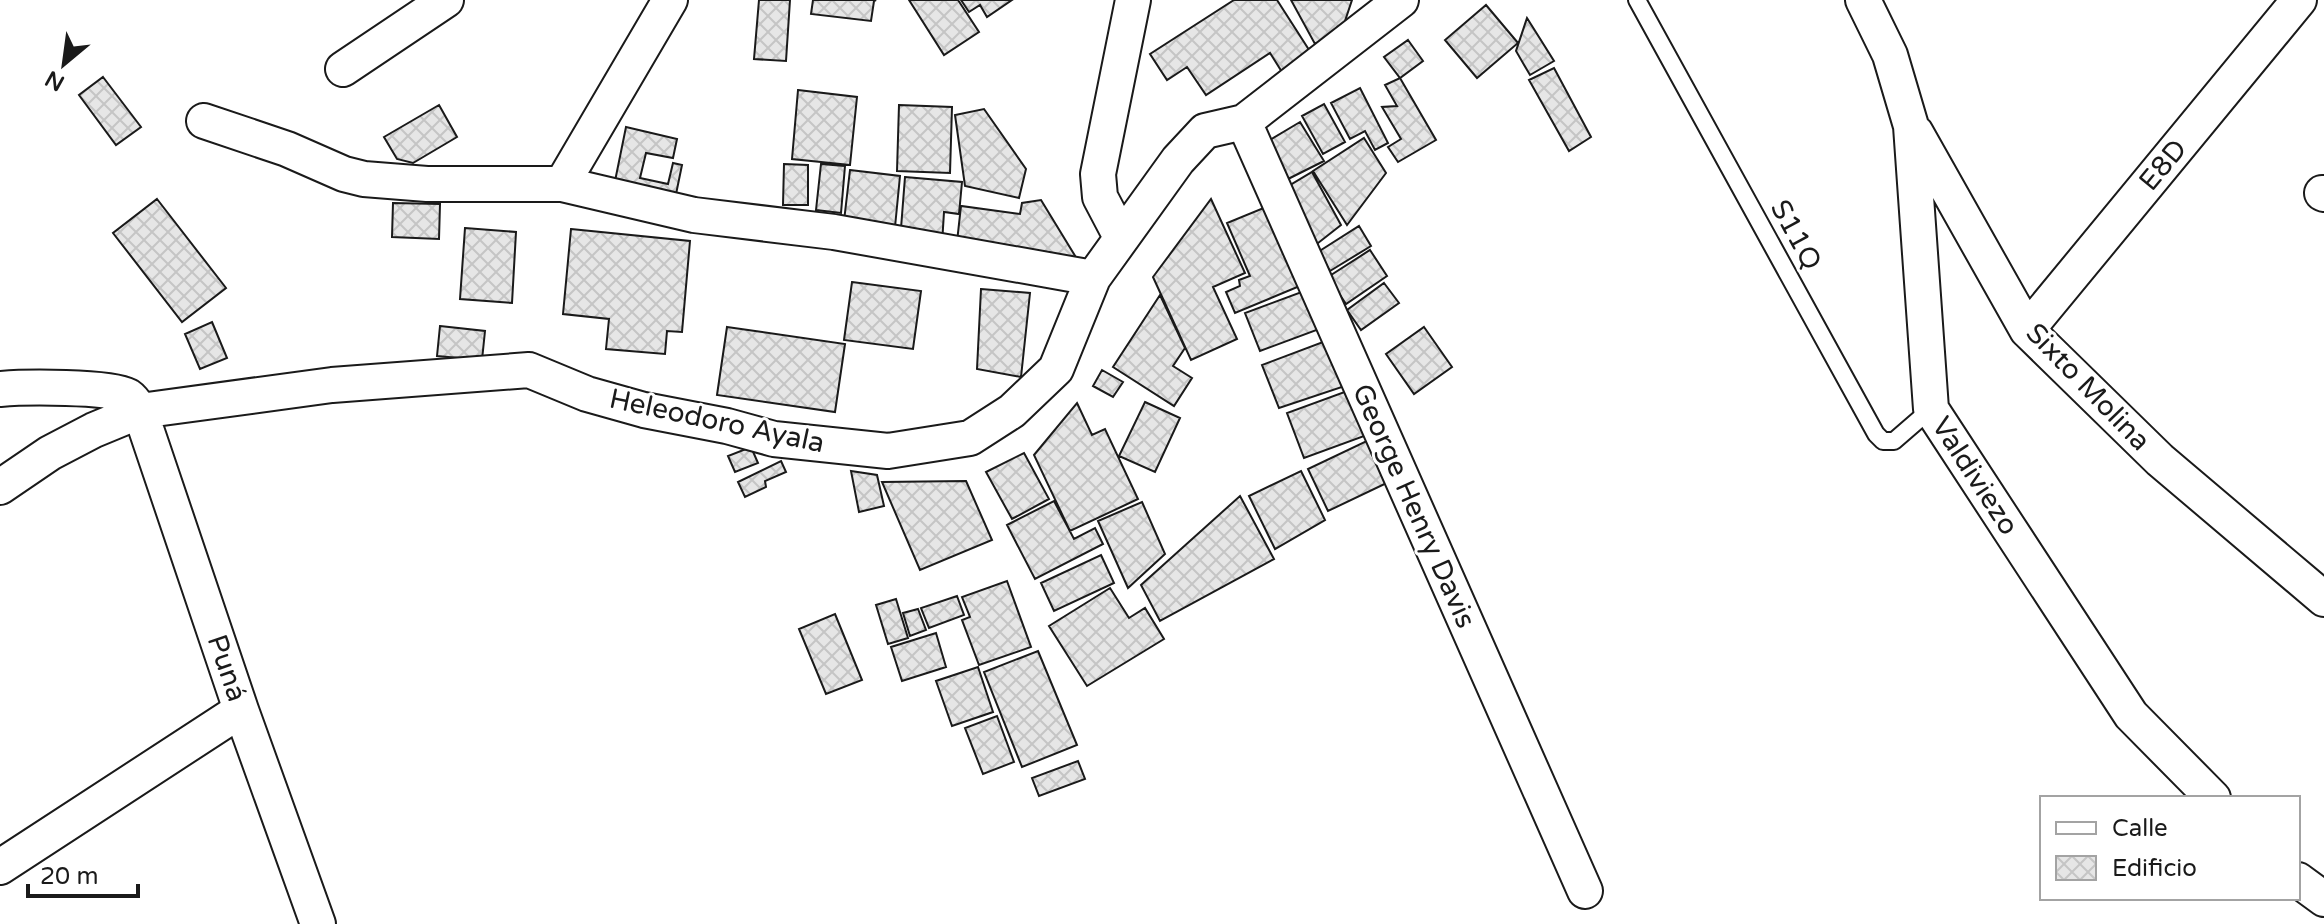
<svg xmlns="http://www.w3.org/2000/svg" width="2324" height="924" viewBox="0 0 2324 924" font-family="'Varela Round',sans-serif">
<defs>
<pattern id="building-cross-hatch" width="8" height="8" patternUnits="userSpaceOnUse" patternTransform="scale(2)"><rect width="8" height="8" fill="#e6e6e6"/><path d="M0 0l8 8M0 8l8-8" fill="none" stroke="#c5c5c5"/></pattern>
</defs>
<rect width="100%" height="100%" fill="#fff"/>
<!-- building -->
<path fill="url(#building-cross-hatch)" stroke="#1a1a1a" stroke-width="2" d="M759 0H790L786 61 754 59Z
M813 0H876L874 1 871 21 811 14Z
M909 0H958L979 32 944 55Z
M961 0H1012L987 17 980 5 969 12Z
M1234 0H1277L1311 53 1282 72 1270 53 1206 95 1187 67 1167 80 1150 54Z
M1291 0H1352L1342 30 1315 44Z
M1486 5 1518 43 1477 78 1445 40Z
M1527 18 1554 61 1530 75 1516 51Z
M1408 40 1423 61 1400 78 1384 57Z
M1554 68 1591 137 1569 151 1529 80Z
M103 77 141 127 116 145 79 95Z
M1400 78 1436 140 1398 162 1388 147 1401 139 1382 107 1397 106 1385 85Z
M1360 88 1388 143 1375 150 1365 131 1350 139 1331 103Z
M798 90 857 97 850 165 792 159Z
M1324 104 1345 142 1323 154 1302 116Z
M439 105 457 137 413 163 397 159 384 137Z
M899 105 952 107 950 173 897 171Z
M984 109 1026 169 1019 198 965 186 955 115Z
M1300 122 1324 161 1286 180 1270 140Z
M626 127 677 139 673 158 646 153 640 178 668 184 673 163 682 165 675 199 614 186Z
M1364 138 1386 173 1347 225 1313 171Z
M784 164 808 165V205H783Z
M821 164 845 166 841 213 816 210Z
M850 170 900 176 895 227 844 221Z
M1312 172 1341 225 1313 247 1287 187Z
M905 177 962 182 959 214 944 212 942 244 900 241Z
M157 199 226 288 182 322 113 233Z
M1211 199 1245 273 1213 287 1237 339 1191 360 1153 277Z
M1041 200 1077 259 957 242 961 206 1020 214 1022 203Z
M393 203 440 204 439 239 392 237Z
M1266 207 1307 283 1235 313 1226 292 1240 286 1239 280 1250 276 1227 223Z
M1359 226 1371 246 1330 271 1318 252Z
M465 228 516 232 512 303 460 299Z
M571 229 690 241 682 332 667 331 665 354 606 349 609 319 563 314Z
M1370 250 1387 276 1346 304 1328 277Z
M852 282 921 291 913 349 844 340Z
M1384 283 1399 303 1361 330 1347 310Z
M981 289 1030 293 1021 377 977 369Z
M1307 290 1322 328 1260 351 1245 313Z
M1160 295 1185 348 1173 366 1192 378 1174 406 1113 367Z
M212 322 227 358 200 369 185 334Z
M440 326 485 331 482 360 437 356Z
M727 327 845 344 835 412 717 395Z
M1424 327 1452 367 1414 394 1386 354Z
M1331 339 1351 384 1279 408 1262 365Z
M1102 370 1123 382 1113 397 1093 386Z
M1350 390 1367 435 1304 458 1287 413Z
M1145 402 1180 418 1155 472 1119 456Z
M1077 403 1092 435 1105 429 1138 499 1070 531 1034 455Z
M1373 438 1393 480 1328 511 1308 469Z
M751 447 758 463 735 472 728 456Z
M1024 453 1049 499 1012 519 986 472Z
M781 461 786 472 765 481 766 487 745 497 738 482Z
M851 471 877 475 884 506 859 512Z
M1301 471 1325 520 1275 549 1249 496Z
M966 481 992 540 920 570 882 482Z
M1240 496 1274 559 1160 621 1141 585Z
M1054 501 1074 539 1095 528 1103 544 1035 579 1007 525Z
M1142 502 1165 554 1128 588 1098 521Z
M1101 555 1114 583 1054 611 1041 583Z
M1007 581 1031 647 979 665 962 620 970 617 962 597Z
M1110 588 1129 618 1145 608 1164 639 1087 686 1049 626Z
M957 596 964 615 929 628 921 608Z
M896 599 908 638 888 644 876 605Z
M918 609 926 630 910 636 903 613Z
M835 614 862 680 826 694 799 629Z
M936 633 946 667 902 681 891 647Z
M1038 651 1077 745 1022 767 984 672Z
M978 667 993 712 952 726 936 681Z
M997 716 1014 762 983 774 965 728Z
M1078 761 1085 779 1039 796 1032 778Z"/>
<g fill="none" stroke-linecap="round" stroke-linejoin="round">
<!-- service casing -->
<g stroke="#1a1a1a" stroke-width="20">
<path id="service" d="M1637 0 1876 434 1883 441H1894L1931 409"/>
</g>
<!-- minor casing -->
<g stroke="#1a1a1a" stroke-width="38">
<path id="minor" d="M1863 0 1890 55 1911 126 1931 409 2131 715 2213 798
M343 69 446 0
M204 121 287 149 344 174 364 179 427 184H562L694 215 834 232 1093 278
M1244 122 1585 891
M1916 133 2027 330 2160 460 2324 599
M562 184 670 0
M2322 193 2324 194
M1121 237 1100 197 1098 174 1133 0
M2027 330 2299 0
M0 389C24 387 109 386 128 396 134 400 137 406 140 411L241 710 318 924
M0 487 50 453 94 430 140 411 332 385 529 370 587 394 644 410 727 426 774 439 888 451 970 438 1012 411 1056 369 1093 278 1178 160 1205 131 1244 122 1401 0
M0 867 241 710
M2298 880 2324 899"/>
</g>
<!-- service -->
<use href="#service" stroke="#fff" stroke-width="16"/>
<!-- minor -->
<use href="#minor" stroke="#fff" stroke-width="34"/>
</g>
<g text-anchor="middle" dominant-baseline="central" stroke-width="6" stroke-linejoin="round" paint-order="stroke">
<!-- street labels -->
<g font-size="28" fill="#1a1a1a" stroke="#fff">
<text transform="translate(2163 165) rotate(-50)">E8D</text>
<text transform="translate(1796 235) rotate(61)">S11Q</text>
<text transform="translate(2088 387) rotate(46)">Sixto Molina</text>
<text transform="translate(717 421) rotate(12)">Heleodoro Ayala</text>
<text transform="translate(1975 476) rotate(57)">Valdiviezo</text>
<text transform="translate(1414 506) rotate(66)">George Henry Davis</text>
<text transform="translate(227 668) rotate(71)">Puná</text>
</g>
</g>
<!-- legend -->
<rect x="2040" y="796" width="260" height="104" fill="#ffffff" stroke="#a3a3a3" stroke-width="2"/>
<rect x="2056" y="822" width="40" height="12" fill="#ffffff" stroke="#a3a3a3" stroke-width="2"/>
<text x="2112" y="836" font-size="24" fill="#1a1a1a">Calle</text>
<rect x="2056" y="856" width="40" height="24" fill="url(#building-cross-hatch)" stroke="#a3a3a3" stroke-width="2"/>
<text x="2112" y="876" font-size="24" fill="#1a1a1a">Edificio</text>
<!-- north arrow -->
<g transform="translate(64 64) rotate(209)" stroke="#ffffff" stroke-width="6" paint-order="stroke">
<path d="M0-6L14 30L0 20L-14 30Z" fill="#1a1a1a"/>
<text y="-12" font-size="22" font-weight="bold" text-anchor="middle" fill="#1a1a1a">N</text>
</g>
<!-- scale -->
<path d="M28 884v12h110v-12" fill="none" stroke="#1a1a1a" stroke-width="4"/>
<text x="40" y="884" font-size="24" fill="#1a1a1a" stroke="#ffffff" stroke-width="6" paint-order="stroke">20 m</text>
</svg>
